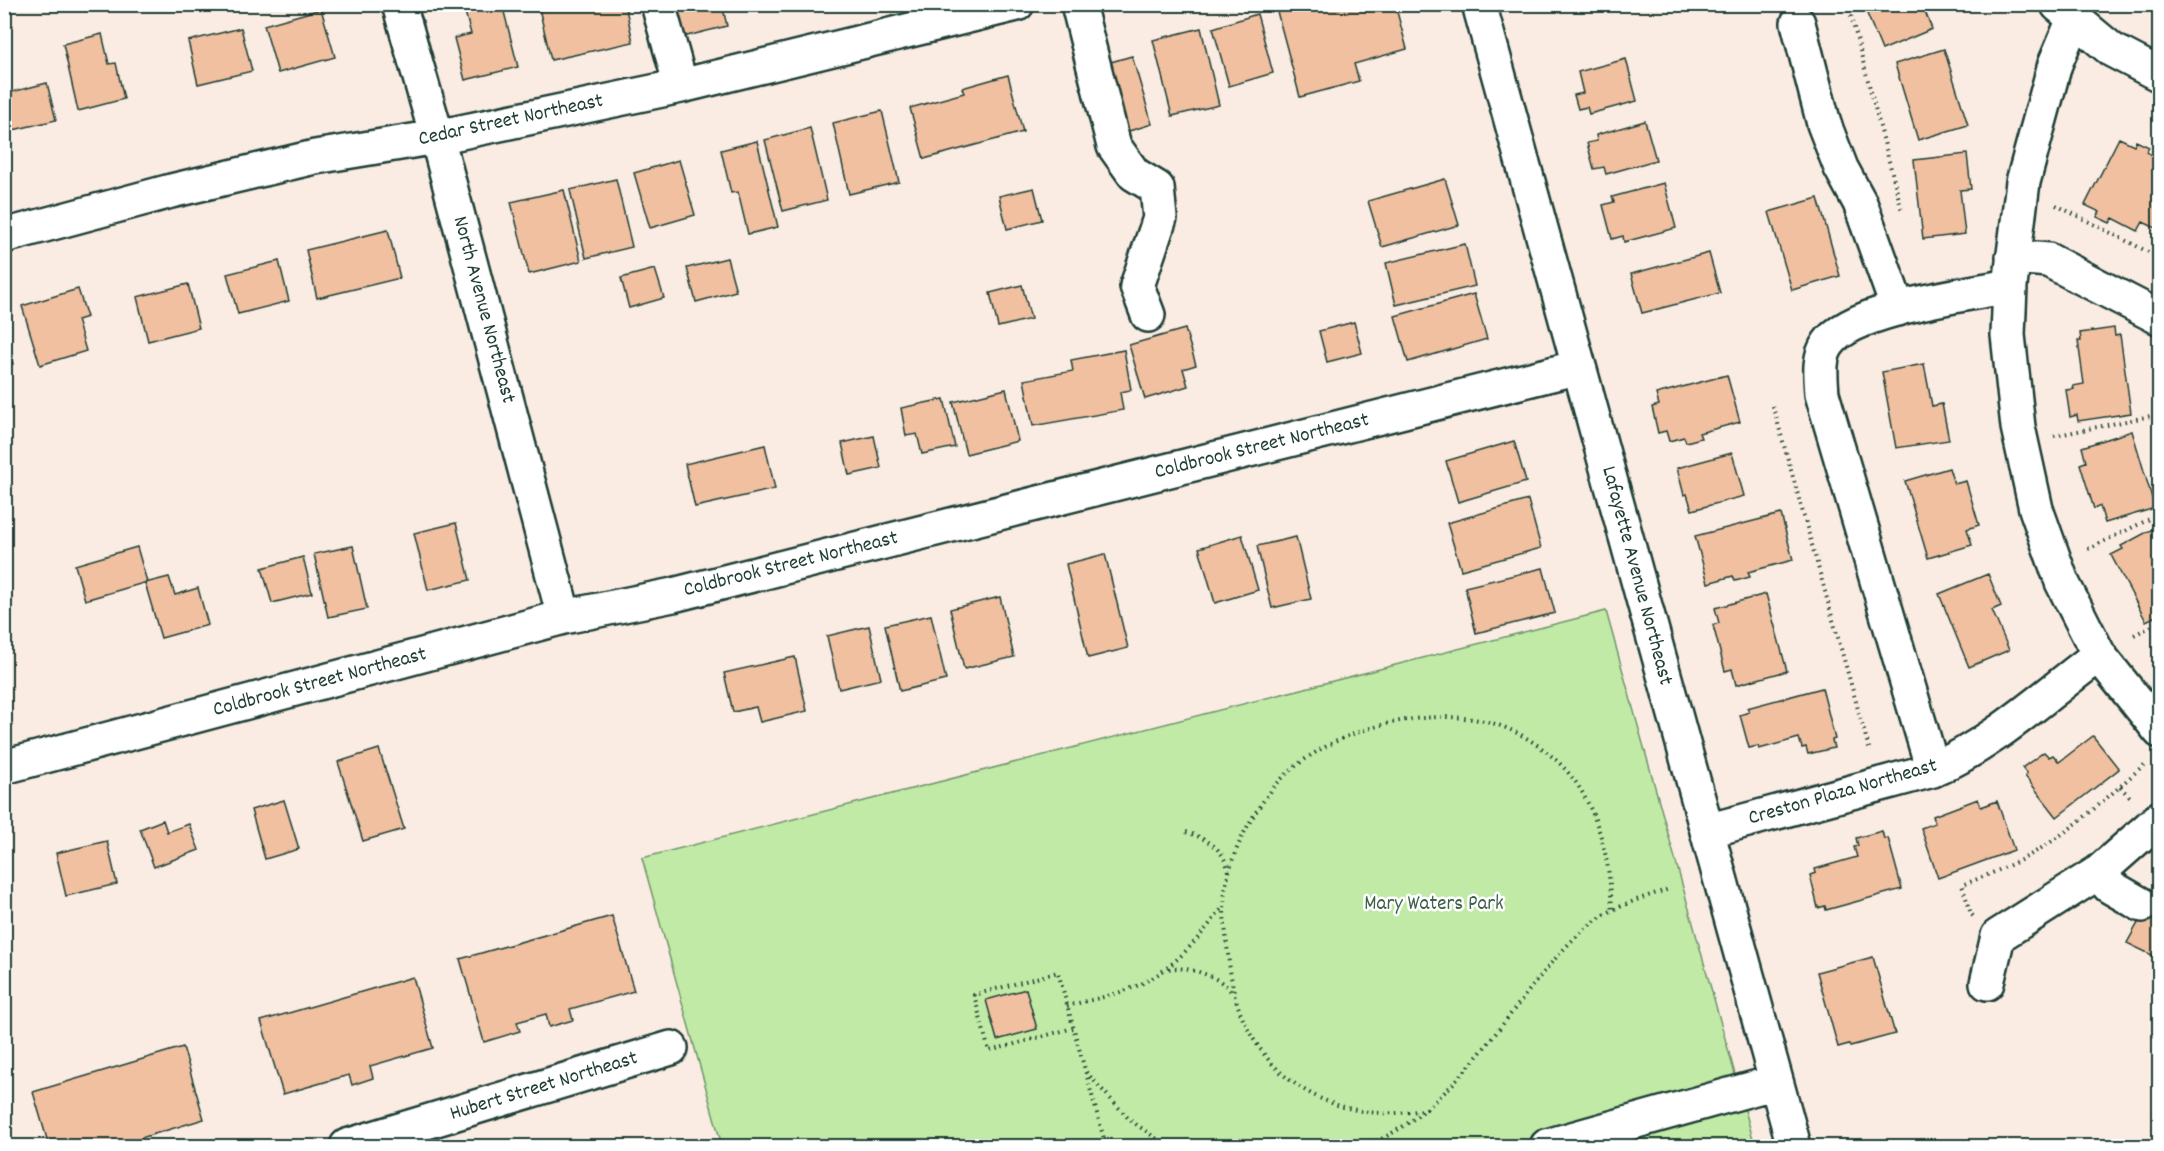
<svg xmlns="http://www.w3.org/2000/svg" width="2164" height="1151" viewBox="0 0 2164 1151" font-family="Dekko,sans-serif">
<rect width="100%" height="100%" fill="#faece2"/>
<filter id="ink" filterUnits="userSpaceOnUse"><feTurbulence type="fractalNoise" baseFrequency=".0167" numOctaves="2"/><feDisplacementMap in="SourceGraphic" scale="12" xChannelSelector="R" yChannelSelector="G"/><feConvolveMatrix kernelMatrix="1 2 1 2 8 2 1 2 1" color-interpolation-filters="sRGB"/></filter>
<g filter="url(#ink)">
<!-- green -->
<path fill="#c0eaa6" stroke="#70946d" stroke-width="1.5" d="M1606 611 1755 1146H722L642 858Z"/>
<!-- building -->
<path fill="#f0c0a0" stroke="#1f3d34" stroke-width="1.5" d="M494 4H502L518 67 465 80 454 38 471 34 465 12Z
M538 4H588V7L597 4H625L633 42 551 60Z
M674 4H722L727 26 683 37Z
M1275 4H1409L1396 8 1407 49 1354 64 1359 81 1300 97Z
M1863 4H1922L1932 29 1882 50Z
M321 9 335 57 278 73 264 25Z
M1257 14 1273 73 1229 86 1213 28Z
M241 28 252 71 198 84 188 41Z
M1201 28 1219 105 1172 116 1153 40Z
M102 34 109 64 116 63 124 99 78 111 63 44Z
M1944 49 1968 125 1918 140 1895 64Z
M1132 56 1152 124 1119 134 1086 69Z
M1626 59 1637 101 1589 114 1587 107 1578 109 1574 95 1583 93 1578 72Z
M1008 75 1023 132 924 159 910 108 964 93 962 88Z
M47 83 56 120 13 130 4 94Z
M882 111 899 182 849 194 833 123Z
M1645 121 1656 160 1606 174 1604 167 1594 169 1587 143 1597 141 1596 135Z
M810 128 827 200 783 211 765 140Z
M2119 138 2134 145 2136 141 2149 147 2146 152 2160 159V230L2143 222 2138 231 2113 218 2110 223 2097 217 2100 212 2085 205Z
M757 141 778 227 748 234 738 192 731 193 721 150Z
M1967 154 1971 189 1960 190 1965 234 1923 239 1914 160Z
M679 160 695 215 650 228 634 173Z
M616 179 632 247 586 258 570 190Z
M1445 179 1459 225 1382 247 1368 201Z
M1664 183 1676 228 1624 242 1623 236 1612 239 1603 205 1614 202 1612 197Z
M1034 188 1042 220 1007 229 999 196Z
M564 190 581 261 529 274 511 202Z
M1818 198 1840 276 1792 290 1769 212Z
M388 230 400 278 317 298 306 250Z
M1465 244 1475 286 1396 305 1386 263Z
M1709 253 1720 293 1642 313 1631 274Z
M727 258 736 291 696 302 687 268Z
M279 261 289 301 238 314 227 274Z
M655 269 664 298 629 308 621 278Z
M188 284 199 328 148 341 137 297Z
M1022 285 1031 319 998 327 990 293Z
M78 289 87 317 77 320 86 351 40 365 22 306Z
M1474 294 1487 339 1408 362 1395 316Z
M1354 322 1362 353 1327 362 1319 331Z
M4 327 13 364 4 366Z
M2114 328 2115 336 2120 335 2131 413 2078 421 2077 415 2070 417 2066 390 2074 389 2073 386 2084 384 2078 341H2081L2080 333Z
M1185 329 1196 365 1183 369 1188 386 1145 399 1129 345Z
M1124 350 1131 390 1120 392 1123 410 1033 426 1024 380 1073 371 1071 360Z
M1924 364 1932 406 1942 404 1949 440 1896 448 1882 372Z
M1727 375 1740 422 1699 433 1701 438 1686 442 1684 437 1669 441 1666 431 1658 433 1652 407 1659 405 1656 394Z
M1006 389 1018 441 966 454 953 402Z
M944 399 955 447 922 454 917 434 906 436 901 408Z
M2132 431 2155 508 2105 523 2100 506 2094 509 2080 464 2086 462 2082 447Z
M874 436 881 468 849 475 842 443Z
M1514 441 1526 482 1458 502 1446 461Z
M765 445 775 489 695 507 685 464Z
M1732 453 1744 496 1692 510 1687 494 1684 495 1677 468Z
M1949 468 1954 484 1966 481 1979 525 1967 529 1972 545 1928 558 1905 481Z
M1528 500 1541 548 1461 570 1447 523Z
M1781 514 1793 560 1748 572 1750 577 1735 581 1733 576 1708 583 1695 536Z
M456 523 470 580 428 590 414 533Z
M2160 525V616L2158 615 2146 621 2111 555 2123 549 2121 546Z
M1242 535 1258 590 1215 603 1199 548Z
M1296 537 1311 599 1272 608 1257 546Z
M353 546 367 609 328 617 314 554Z
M137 547 147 582 85 600 75 565Z
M1105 554 1128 648 1088 658 1066 564Z
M303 557 312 593 272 603 262 568Z
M1543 568 1555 613 1476 633 1465 587Z
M1988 574 2001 606 1992 610 2009 650 1969 667 1939 594Z
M169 577 175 595 198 588 208 625 161 638 145 583Z
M1766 594 1787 671 1736 685 1732 669 1725 671 1713 625 1719 623 1715 608Z
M1000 597 1014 657 964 669 950 609Z
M931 615 946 680 900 691 885 625Z
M869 626 881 679 839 689 827 636Z
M795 657 807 711 760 722 756 707 733 712 724 673Z
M1822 688 1835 739 1832 740 1834 748 1808 754 1806 747 1802 748 1799 738 1759 749 1758 746 1749 748 1740 715 1749 712 1747 708Z
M2093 736 2119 769 2057 817 2025 776 2027 774 2022 768 2044 752 2049 757 2053 755 2059 762Z
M379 749 404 829 363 841 338 762Z
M1978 799 1981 807 1997 801 2014 850 1938 878 1921 828 1935 823 1933 816Z
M284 800 299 849 265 859 251 810Z
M163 820 167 832 189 824 199 850 154 867 140 829Z
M1882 831 1884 839 1888 838 1902 889 1826 910 1825 906 1818 908 1810 875 1816 873 1815 869 1857 857 1854 847 1858 846 1856 838Z
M107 841 117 884 66 896 56 853Z
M2160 883V959L2127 943Z
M612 916 634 991 570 1009 573 1020 549 1027 546 1014 517 1022 520 1031 484 1042 460 959Z
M1873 957 1895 1034 1850 1046 1849 1044 1838 1047 1817 972Z
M413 977 433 1048 370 1066 373 1078 352 1085 349 1075 283 1094 261 1021Z
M1026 989 1037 1029 997 1040 986 1000Z
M183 1047 204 1119 141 1138 144 1146H49L33 1092Z"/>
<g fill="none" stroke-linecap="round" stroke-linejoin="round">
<!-- minor casing -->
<g stroke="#1f3d34" stroke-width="38">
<path id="minor" d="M399 4 437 137 564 617
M658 4 681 86
M1078 4 1114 146 1134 174 1157 188 1160 218 1137 286 1148 315
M1479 4 1794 1146
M2058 5 2112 50 2160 75
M2074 19 2055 64 2023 182 2010 286 2008 335 2018 427 2036 509 2062 582 2099 655 2160 731
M1798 23 1824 124 1841 168 1860 203 1898 309
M4 236 171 191 315 157 437 137 681 86 1017 4
M2013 257 2048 260 2160 318
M4 767 564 617 673 595 1579 367
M1933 770 1822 394C1821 377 1818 358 1828 344 1851 309 1968 294 2010 286
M1707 831 1933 770C1994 743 2045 695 2099 655
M2099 872 2109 886 2142 905
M1987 983 1998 936 2099 872 2160 818
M347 1146 671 1048
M1547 1146 1776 1082"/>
</g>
<!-- path -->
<path stroke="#1f3d34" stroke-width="4" stroke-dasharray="1.5 4.5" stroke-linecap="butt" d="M1848 4 1902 211
M2056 205 2160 258
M2156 350 2160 367
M1773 406 1870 752
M2054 436 2160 414
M2088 549 2160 514
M2134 635 2160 622
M2120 787 2132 799
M1186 832C1208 839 1225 849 1229 874
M1973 916 1971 914 1962 885C1985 876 2008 867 2030 855 2072 831 2109 796 2145 764
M1169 969C1185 965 1223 977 1231 992
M1067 1006C1089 1000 1113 996 1134 987 1173 971 1198 939 1223 907
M1073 1028 989 1051 974 995 1058 972 1106 1146
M1086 1072 1130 1120 1167 1146
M1427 1109C1370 1122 1307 1105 1268 1059 1237 1021 1232 992 1227 945 1226 933 1224 920 1224 907 1224 865 1248 818 1275 786 1321 733 1411 708 1479 720 1519 727 1562 757 1582 792 1603 829 1610 868 1612 910
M1365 1146C1438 1118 1484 1047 1531 988 1554 959 1580 927 1613 910 1631 901 1651 895 1669 889"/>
<!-- minor -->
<use href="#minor" stroke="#fff" stroke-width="33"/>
</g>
</g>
<g text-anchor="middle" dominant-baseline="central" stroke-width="5" stroke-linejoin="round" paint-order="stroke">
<!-- street labels -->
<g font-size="21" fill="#1f3d34" stroke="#fff">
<text transform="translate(511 121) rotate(-12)">Cedar Street Northeast</text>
<text transform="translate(483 310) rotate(75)">North Avenue Northeast</text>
<text transform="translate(1262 447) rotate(-14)">Coldbrook Street Northeast</text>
<text transform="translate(791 565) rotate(-14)">Coldbrook Street Northeast</text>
<text transform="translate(1636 576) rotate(75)">Lafayette Avenue Northeast</text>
<text transform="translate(320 683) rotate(-15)">Coldbrook Street Northeast</text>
<text transform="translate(1843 793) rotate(-16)">Creston Plaza Northeast</text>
<text transform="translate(544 1087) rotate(-17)">Hubert Street Northeast</text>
</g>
<!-- park labels -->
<g font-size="21" fill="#3f604b" stroke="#fff">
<text x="1434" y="905">Mary Waters Park</text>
</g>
</g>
<!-- margin -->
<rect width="2164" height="1151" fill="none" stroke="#fff" stroke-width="24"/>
<rect x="12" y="12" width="2140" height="1127" fill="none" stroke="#1f3d34" stroke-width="2" filter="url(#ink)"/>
</svg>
